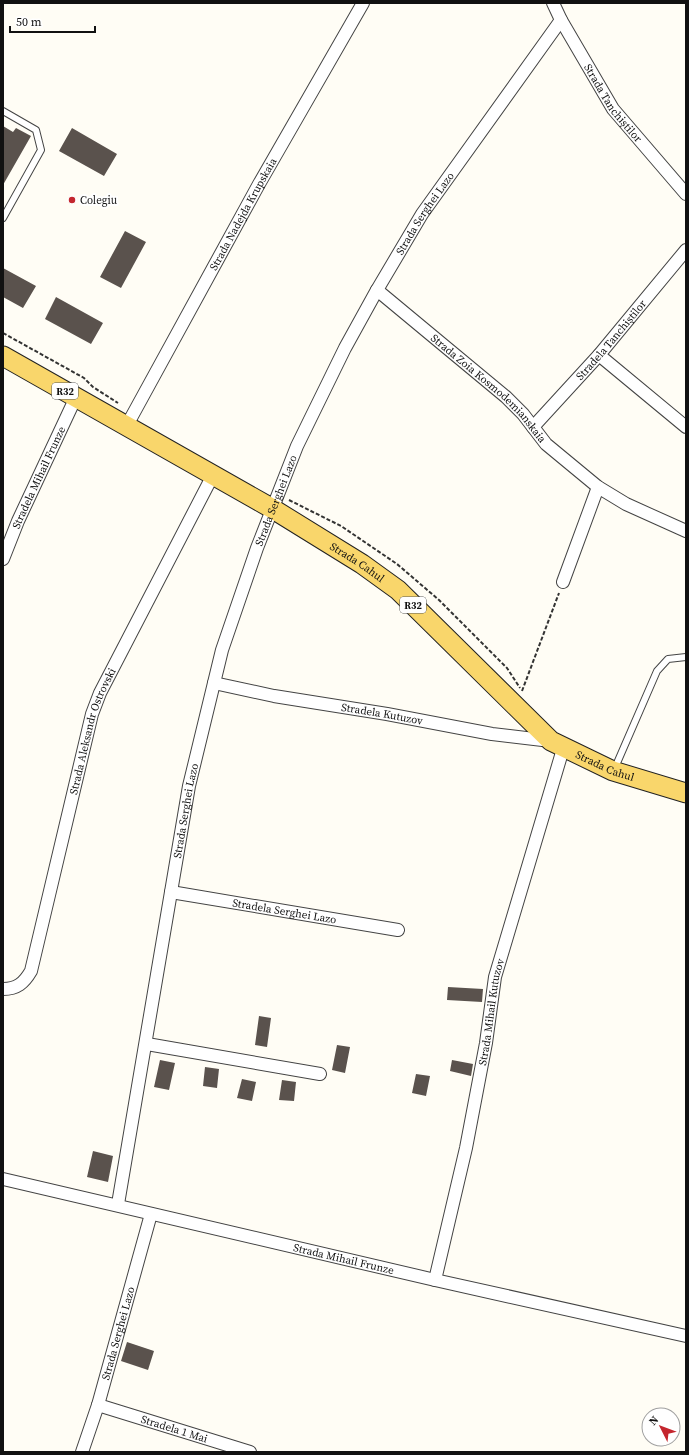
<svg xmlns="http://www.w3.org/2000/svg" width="689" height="1455" viewBox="0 0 689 1455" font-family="'Source Serif 4',serif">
<rect width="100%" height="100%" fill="#fffdf5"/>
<!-- building -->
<path fill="#5a524d" d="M3 126 13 132 16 128 31 136 3 185Z
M72 128 117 154 104 176 59 151Z
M125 231 146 242 121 288 100 277Z
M3 268 36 286 23 308 3 297Z
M56 297 103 323 91 344 45 319Z
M448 987 483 989 482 1002 447 1000Z
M259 1016 271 1018 267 1047 255 1045Z
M337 1045 350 1047 345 1073 332 1070Z
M160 1060 175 1063 169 1090 154 1087Z
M452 1060 473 1064 471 1076 450 1071Z
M205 1067 219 1069 217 1088 203 1086Z
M416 1074 430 1076 426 1096 412 1093Z
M242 1079 256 1082 252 1101 237 1098Z
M282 1080 296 1082 294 1101 279 1100Z
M93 1151 113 1156 108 1182 87 1177Z
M127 1342 154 1351 148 1370 121 1361Z"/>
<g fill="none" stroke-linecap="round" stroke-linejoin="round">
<!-- lane casing -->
<g stroke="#444" stroke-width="8">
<path id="lane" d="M3 111 36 130 41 150 3 218
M614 770 657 671 668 659 686 657"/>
</g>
<!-- street casing -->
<g stroke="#444" stroke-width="14">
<g id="street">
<path id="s1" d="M553 3 561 20 613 109 686 194"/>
<path id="s2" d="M377 290 506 397 523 414 546 444 598 487 626 504 686 531"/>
<path d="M599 355 686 427"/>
<path id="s3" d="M126 427 259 184 363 3"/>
<path id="s4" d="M533 427 599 355 686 250"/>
<path id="s5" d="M3 559 18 521 76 397"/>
<path d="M563 582 598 487"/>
<path id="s6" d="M214 683 274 696 387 714 492 734 551 741"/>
<path id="s7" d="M171 892 398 930"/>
<path id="s8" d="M3 989C17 989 24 983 31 971L92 714 100 693 213 475"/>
<path d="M147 1044 320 1074"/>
<path id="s9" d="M3 1179 435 1280 686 1336"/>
<path id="s10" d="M118 1204 189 786 222 650 257 548 297 446 345 348 377 290 422 214 561 20"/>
<path id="s11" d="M435 1280 466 1148 486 1043 495 977 563 749"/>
<path id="s12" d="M98 1405 250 1452"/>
<path id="s13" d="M82 1452 98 1405 151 1214"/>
</g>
</g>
<!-- primary casing -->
<g stroke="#222" stroke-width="21">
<g id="primary">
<path id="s14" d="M3 356 273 509 362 564 398 590 551 741 613 771 686 793"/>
</g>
</g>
<!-- path -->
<path stroke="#333" stroke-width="2" stroke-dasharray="4 2" stroke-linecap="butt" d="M3 333 84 378 93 387 118 403
M289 500 341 526 397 564 439 600 507 668 520 688
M522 691 559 593"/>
<!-- lane -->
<use href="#lane" stroke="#fff" stroke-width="6"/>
<!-- street -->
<use href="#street" stroke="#fff" stroke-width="12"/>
<!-- primary -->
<use href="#primary" stroke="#f9d66b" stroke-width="19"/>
</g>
<!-- markers -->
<circle fill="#c4262e" stroke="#fff" stroke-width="1.5" cx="72" cy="200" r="4"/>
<g text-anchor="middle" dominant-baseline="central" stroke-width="4" stroke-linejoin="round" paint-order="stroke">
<!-- shield labels -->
<g fill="#fff" stroke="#585858" stroke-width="1">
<rect x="52" y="383" width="26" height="16" rx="3"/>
<rect x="400" y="597" width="26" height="16" rx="3"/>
</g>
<g font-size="10" font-weight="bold" fill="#111">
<text x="65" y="391">R32</text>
<text x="413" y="605">R32</text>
</g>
<!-- street labels -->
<g font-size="11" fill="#111" stroke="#fff">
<text stroke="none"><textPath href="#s1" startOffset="117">Strada Tanchiștilor</textPath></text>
<text stroke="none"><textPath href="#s3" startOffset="243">Strada Nadejda Krupskaia</textPath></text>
<text stroke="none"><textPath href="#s10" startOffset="1047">Strada Serghei Lazo</textPath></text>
<text stroke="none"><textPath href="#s4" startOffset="117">Stradela Tanchiștilor</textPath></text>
<text stroke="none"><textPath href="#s2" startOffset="149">Strada Zoia Kosmodemianskaia</textPath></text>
<text stroke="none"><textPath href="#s5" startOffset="89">Stradela Mihail Frunze</textPath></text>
<text stroke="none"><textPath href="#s10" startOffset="723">Strada Serghei Lazo</textPath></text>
<text stroke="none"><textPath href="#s14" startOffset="410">Strada Cahul</textPath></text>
<text stroke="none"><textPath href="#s6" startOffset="171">Stradela Kutuzov</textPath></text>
<text stroke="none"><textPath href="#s8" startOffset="283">Strada Aleksandr Ostrovski</textPath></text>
<text stroke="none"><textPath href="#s14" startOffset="734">Strada Cahul</textPath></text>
<text stroke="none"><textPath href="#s10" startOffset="399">Strada Serghei Lazo</textPath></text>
<text stroke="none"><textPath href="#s7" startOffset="115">Stradela Serghei Lazo</textPath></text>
<text stroke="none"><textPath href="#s11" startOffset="274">Strada Mihail Kutuzov</textPath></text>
<text stroke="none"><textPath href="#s9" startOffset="350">Strada Mihail Frunze</textPath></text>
<text stroke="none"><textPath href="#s13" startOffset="124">Strada Serghei Lazo</textPath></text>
<text stroke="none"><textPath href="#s12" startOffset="80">Stradela 1 Mai</textPath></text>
</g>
<!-- poi labels -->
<g font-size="11" fill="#111" stroke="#fff" text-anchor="start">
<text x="80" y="200">Colegiu</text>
</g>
</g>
<!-- border -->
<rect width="689" height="1455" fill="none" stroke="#111111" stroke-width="8"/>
<!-- north arrow -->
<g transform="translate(661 1427) rotate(312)"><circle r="19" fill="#ffffff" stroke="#a0a0a0"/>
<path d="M0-3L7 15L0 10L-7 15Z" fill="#c4262e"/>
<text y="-6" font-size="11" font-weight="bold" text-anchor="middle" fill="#111111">N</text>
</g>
<!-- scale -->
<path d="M10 26v6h85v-6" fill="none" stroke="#111111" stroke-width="2"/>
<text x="16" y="26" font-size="12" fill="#111111" stroke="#ffffff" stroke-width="3" paint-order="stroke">50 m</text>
</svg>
